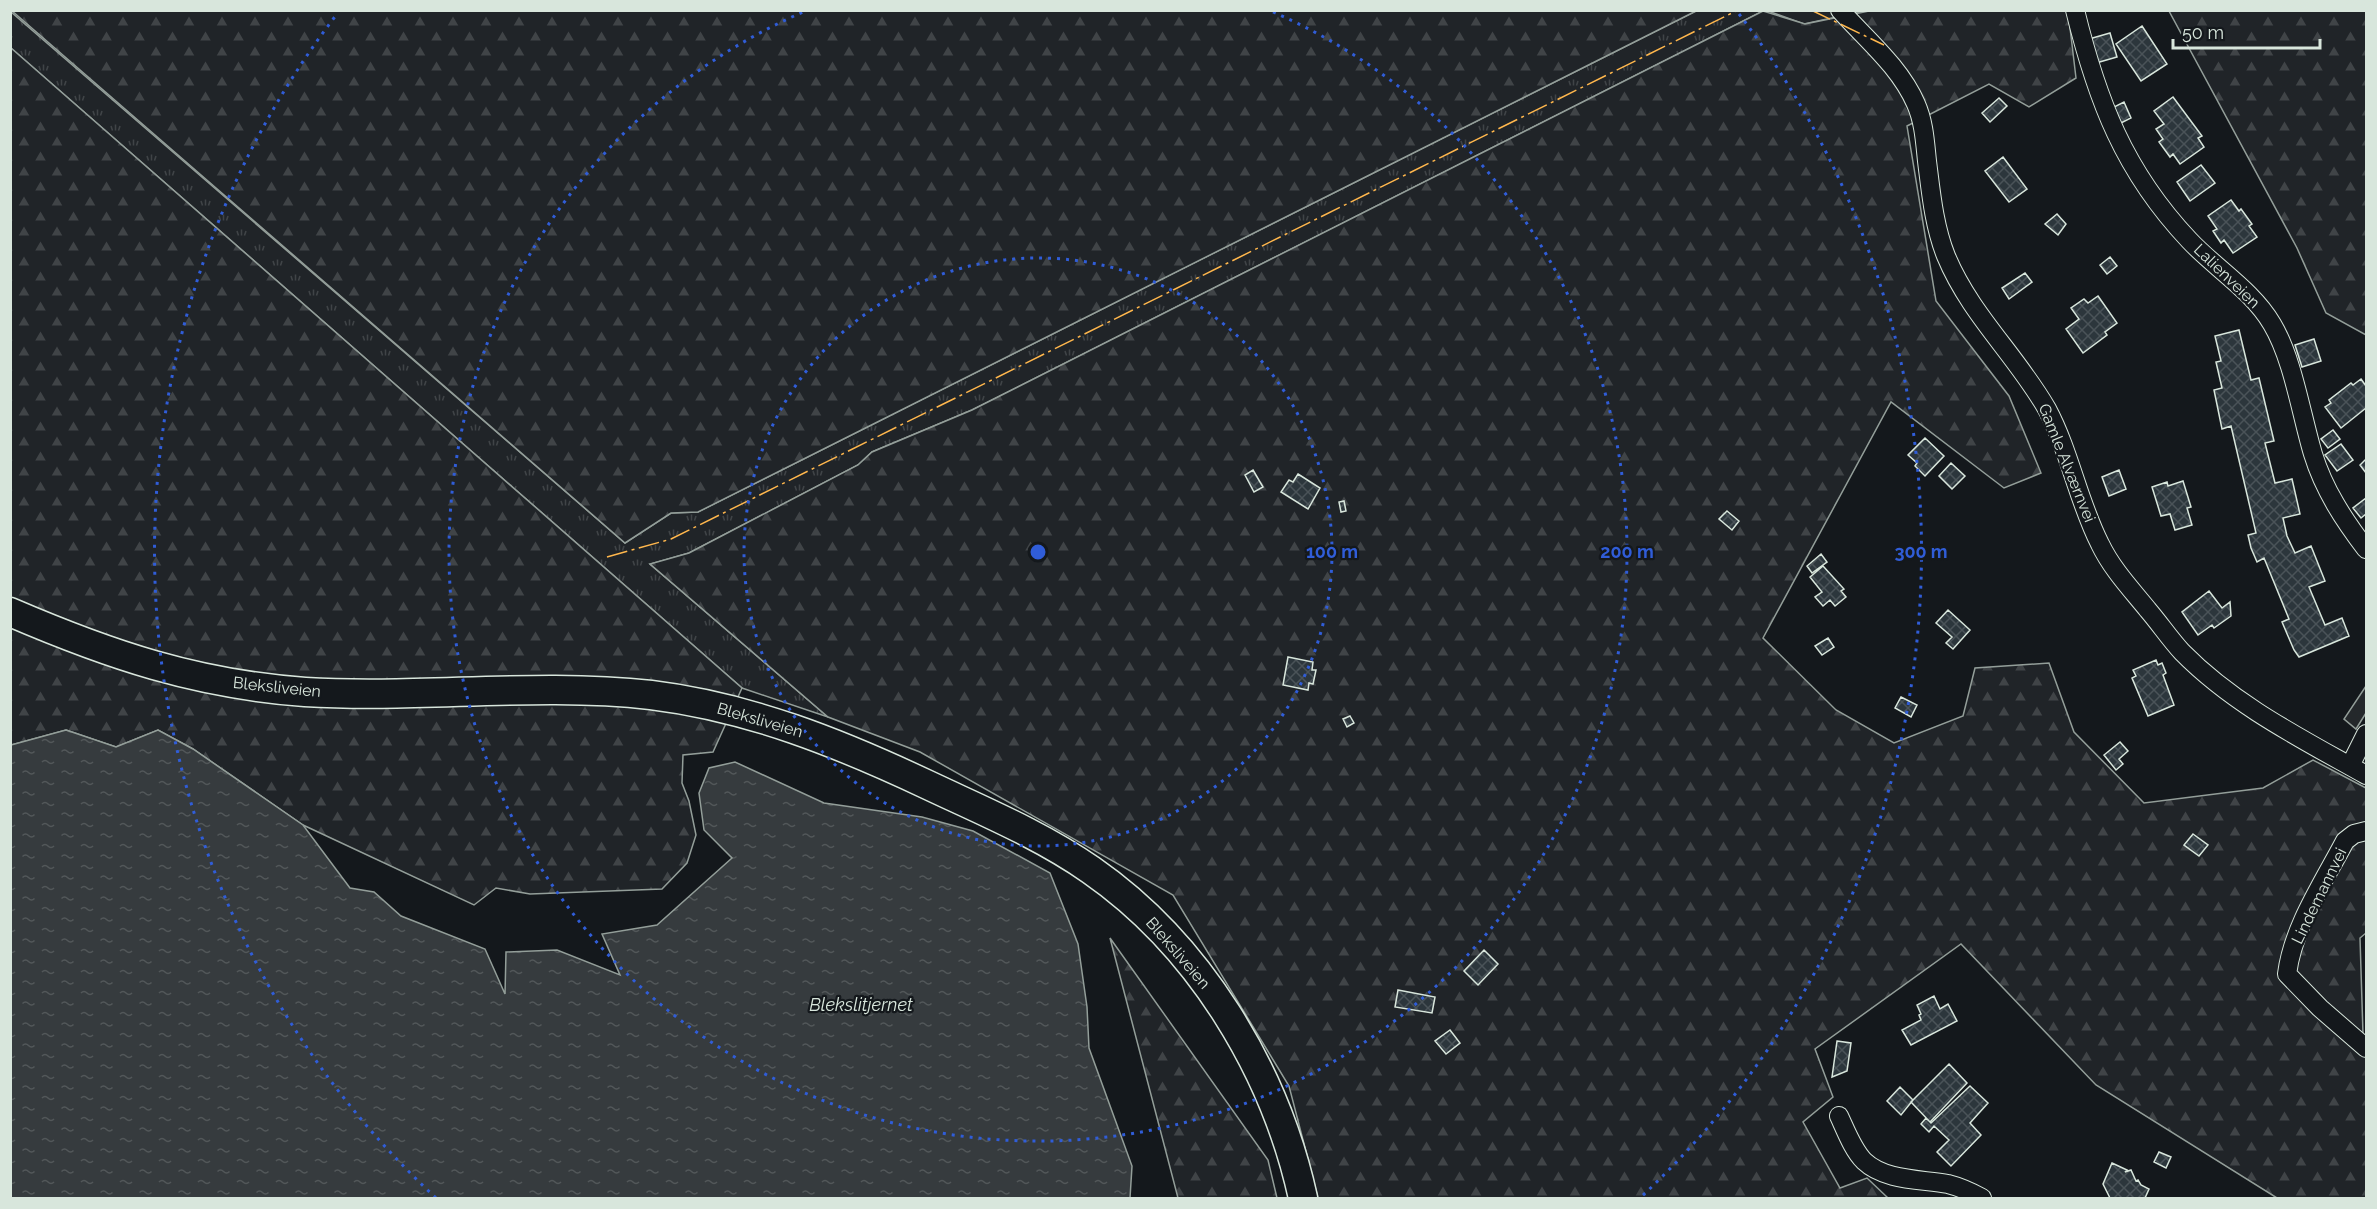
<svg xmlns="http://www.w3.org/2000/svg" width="2377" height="1209" viewBox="0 0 2377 1209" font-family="Raleway,sans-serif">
<defs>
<pattern id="grass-tufts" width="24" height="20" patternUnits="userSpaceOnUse" patternTransform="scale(1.5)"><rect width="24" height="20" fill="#202428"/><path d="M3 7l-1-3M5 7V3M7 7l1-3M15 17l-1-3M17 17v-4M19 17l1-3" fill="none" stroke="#404447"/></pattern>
<pattern id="forest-firs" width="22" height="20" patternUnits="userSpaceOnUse" patternTransform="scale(1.5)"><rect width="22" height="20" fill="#202428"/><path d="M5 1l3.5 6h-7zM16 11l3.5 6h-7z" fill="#404447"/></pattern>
<pattern id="water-ripples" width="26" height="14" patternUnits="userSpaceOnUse" patternTransform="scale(1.5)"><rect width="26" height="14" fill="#363b3e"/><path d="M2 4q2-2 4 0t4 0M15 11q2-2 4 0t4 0" fill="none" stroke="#525759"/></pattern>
<pattern id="building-cross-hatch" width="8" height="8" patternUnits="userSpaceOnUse" patternTransform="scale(1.5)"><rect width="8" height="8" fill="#2c363c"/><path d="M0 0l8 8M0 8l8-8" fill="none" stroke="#4a5358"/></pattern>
</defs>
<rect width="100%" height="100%" fill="#14181c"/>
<!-- grass -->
<path fill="url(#grass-tufts)" stroke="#939e99" stroke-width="1.5" d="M1869 10 1804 24 1768 11Z
M1696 11H1763L972 410 872 452 858 465 689 553 650 564 828 717 742 688 11 48V12L625 543 671 513 698 512Z"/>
<!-- forest -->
<path fill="url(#forest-firs)" stroke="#939e99" stroke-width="1.5" d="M11 10H1696V11L698 512 671 513 625 543Z
M1763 11 1805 24 1869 11H2068L2076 78 2029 107 1989 84 1907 126 1936 301 2009 396 2041 473 2004 488 1891 402 1763 638 1836 710 1894 743 1963 716 1975 668 2049 663 2074 732 2144 803 2263 788 2313 760 2366 788V933L2360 938 2363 1034 2366 1039V1198H2277L2096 1085 1961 944 1815 1049 1833 1097 1803 1122 1840 1188 1867 1178 1888 1198H1318L1289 1086 1173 895 920 752 828 717 650 564 689 553 858 465 872 452 972 410Z
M2169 11H2366V335L2326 313 2297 248Z
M11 48 742 688 713 752 683 755 682 783 689 801 696 835 687 863 662 889 530 894 496 888 474 905 303 825 193 749 158 730 116 747 66 730 11 745Z
M1110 938 1268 1160 1277 1198H1178Z"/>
<!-- parking -->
<path fill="#24282b" stroke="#939e99" stroke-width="1.5" d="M2366 686V713L2356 729 2344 719Z"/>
<!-- water -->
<path fill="url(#water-ripples)" stroke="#939e99" stroke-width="1.5" d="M66 730 116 747 158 730 193 749 303 825 350 888 374 892 401 916 485 949 505 994 506 952 557 950 620 975 602 934 657 925 732 858 704 830 699 793 709 768 735 762 824 803 922 817 973 831 1050 873 1078 944 1087 1007 1089 1048 1132 1166 1130 1198H11V745Z"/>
<!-- building -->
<path fill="url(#building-cross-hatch)" stroke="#d8e6dc" stroke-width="1.5" d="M2142 26 2167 64 2141 81 2116 44Z
M2110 33 2117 57 2096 63 2089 39Z
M2173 97 2202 136 2198 138 2204 147 2180 164 2173 154 2170 157 2159 142 2163 139 2156 129 2164 124 2154 111Z
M1999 98 2007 106 1990 122 1982 113Z
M2124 102 2131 118 2121 123 2114 107Z
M2003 157 2027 189 2009 202 1985 171Z
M2201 165 2215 183 2190 201 2177 182Z
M2231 200 2239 211 2241 209 2252 224 2249 226 2257 237 2233 253 2224 240 2221 243 2213 231 2217 229 2208 216Z
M2057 214 2066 224 2058 235 2045 224Z
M2110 257 2117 266 2107 274 2100 265Z
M2025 273 2032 282 2009 299 2002 288Z
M2098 296 2117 323 2105 332 2107 335 2083 353 2066 329 2079 319 2071 308 2084 299 2088 303Z
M2239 330 2251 380 2259 378 2274 441 2265 443 2275 483 2292 479 2300 514 2283 518 2287 536 2295 553 2311 546 2325 581 2309 587 2325 625 2342 618 2349 636 2299 657 2294 650 2282 622 2289 619 2264 558 2257 562 2251 548 2248 535 2256 533 2231 426 2222 429 2214 390 2222 388 2216 362 2221 361 2215 336Z
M2314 339 2321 361 2302 367 2295 345Z
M2361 379 2366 386V408L2341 428 2325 407 2331 403 2329 400 2351 383 2353 385Z
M2333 430 2340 439 2328 448 2321 439Z
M1925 438 1944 456 1925 476 1915 466 1917 463 1908 455Z
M2341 444 2353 460 2337 471 2325 455Z
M2366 459V473L2360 465Z
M1951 463 1965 476 1952 489 1939 476Z
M1253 470 1263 487 1254 492 1245 475Z
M2119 470 2126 489 2109 496 2102 477Z
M1298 474 1320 488 1308 509 1281 492 1289 480 1293 482Z
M2183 481 2191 507 2187 508 2192 525 2175 530 2170 514 2161 516 2152 487 2167 482 2168 486Z
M2366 498V514L2361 518 2353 508Z
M1344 501 1346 511 1341 512 1339 502Z
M1727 511 1739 521 1732 530 1719 519Z
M1821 554 1827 562 1812 573 1807 566Z
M1823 566 1844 589 1841 591 1846 597 1835 606 1830 600 1823 606 1815 597 1822 592 1810 577Z
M2209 591 2222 608 2230 602 2231 616 2214 628 2212 625 2198 635 2182 612Z
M1948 610 1970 630 1953 649 1946 643 1952 637 1936 623Z
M1828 638 1834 647 1822 655 1815 646Z
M1288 657 1313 662 1312 670H1316L1313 684 1309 683 1308 690 1283 685Z
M2156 660 2158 665 2162 663 2166 673 2163 675 2174 705 2148 716 2132 678 2136 676 2133 670Z
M1901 697 1917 705 1911 717 1895 708Z
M1350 716 1354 723 1347 727 1343 719Z
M2120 742 2128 751 2119 759 2123 764 2116 770 2104 755Z
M2193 834 2208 845 2199 856 2184 845Z
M1484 950 1498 964 1478 985 1464 971Z
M1398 990 1435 997 1432 1013 1395 1007Z
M1934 996 1940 1009 1948 1004 1957 1021 1911 1045 1902 1030 1921 1020 1919 1015 1921 1014 1917 1005Z
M1450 1030 1460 1043 1446 1054 1435 1041Z
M1837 1041 1851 1043 1847 1071 1832 1077Z
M1949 1064 1967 1083 1930 1122 1911 1102Z
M1970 1086 1988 1103 1970 1123 1981 1135 1951 1166 1937 1152 1949 1140 1934 1126 1929 1132 1921 1124 1926 1118 1931 1123Z
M1900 1087 1913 1100 1901 1115 1887 1101Z
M2159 1152 2171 1157 2166 1168 2154 1162Z
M2112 1163 2127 1170 2125 1172 2131 1170 2136 1181 2138 1180 2141 1185 2149 1189 2145 1198H2110L2103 1184Z"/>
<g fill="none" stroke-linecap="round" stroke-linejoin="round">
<!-- minor casing -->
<g stroke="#d8e6dc" stroke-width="20">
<path id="minor" d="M1840 10C1867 40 1900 67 1916 104 1924 122 1925 142 1927 161 1931 193 1934 226 1946 256 1970 314 2016 355 2047 409 2070 452 2078 501 2100 544 2112 569 2131 589 2148 610 2160 624 2170 639 2182 652 2234 705 2302 739 2366 775
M2075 10C2097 100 2124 171 2189 240 2215 268 2252 290 2272 324 2293 359 2301 414 2313 454 2324 490 2344 520 2366 549
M2350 766 2366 734
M2366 831 2354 834 2345 841C2323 883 2293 927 2287 974L2320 1008 2366 1048
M1839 1116C1846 1131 1853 1150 1864 1161 1885 1181 1921 1179 1948 1184 1960 1187 1971 1192 1982 1198"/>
</g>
<!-- primary casing -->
<g stroke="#d8e6dc" stroke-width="31">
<path id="primary" d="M10 612C110 655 196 684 305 692 420 699 537 682 651 695 749 707 839 743 928 785 983 811 1041 835 1091 870 1199 945 1275 1070 1303 1198"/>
</g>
<!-- minor -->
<use href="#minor" stroke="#14181c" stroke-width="18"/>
<!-- primary -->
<use href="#primary" stroke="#14181c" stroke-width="28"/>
<!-- power -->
<path stroke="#ffb74d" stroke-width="1.5" stroke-dasharray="21 4.5 3 4.5" stroke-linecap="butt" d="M1811 10 1884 45
M607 557 671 539 1738 10"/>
</g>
<!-- distance rings -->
<g fill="none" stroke="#305dd8" stroke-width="3" stroke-dasharray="3 6">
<circle cx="1038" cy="552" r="294"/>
<path d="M1273 12A589 589 0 1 1 803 12"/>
<path d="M436 1198A883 883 0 0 1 337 14M1739 14A883 883 0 0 1 1640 1198"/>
</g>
<g text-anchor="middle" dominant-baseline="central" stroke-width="4.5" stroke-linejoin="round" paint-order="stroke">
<!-- street labels -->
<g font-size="16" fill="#d8e6dc" stroke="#14181c">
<text transform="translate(2227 276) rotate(44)">Lalienveien</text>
<text transform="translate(2067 463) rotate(68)">Gamle Alværnvei</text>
<text transform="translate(277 687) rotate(6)">Bleksliveien</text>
<text transform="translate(760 720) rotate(16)">Bleksliveien</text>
<text transform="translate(2319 896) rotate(-64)">Lindemannvei</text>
<text transform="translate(1178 953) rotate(49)">Bleksliveien</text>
</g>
<!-- water labels -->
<g font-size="18" font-style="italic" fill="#d8e6dc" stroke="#14181c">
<text x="861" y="1004">Blekslitjernet</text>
</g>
</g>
<circle cx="1038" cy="552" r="9" fill="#305dd8" stroke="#14181c" stroke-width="3"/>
<g font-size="18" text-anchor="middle" font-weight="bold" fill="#305dd8" stroke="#14181c" stroke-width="4.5" stroke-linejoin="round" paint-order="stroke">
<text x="1332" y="558">100 m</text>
<text x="1627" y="558">200 m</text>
<text x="1921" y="558">300 m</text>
</g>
<!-- border -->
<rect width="2377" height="1209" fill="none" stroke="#d8e6dc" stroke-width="24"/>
<!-- scale -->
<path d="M2173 39v9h147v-9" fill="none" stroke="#d8e6dc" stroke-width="3"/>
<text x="2182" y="39" font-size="18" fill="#d8e6dc" stroke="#14181c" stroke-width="4.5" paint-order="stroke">50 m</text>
</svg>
